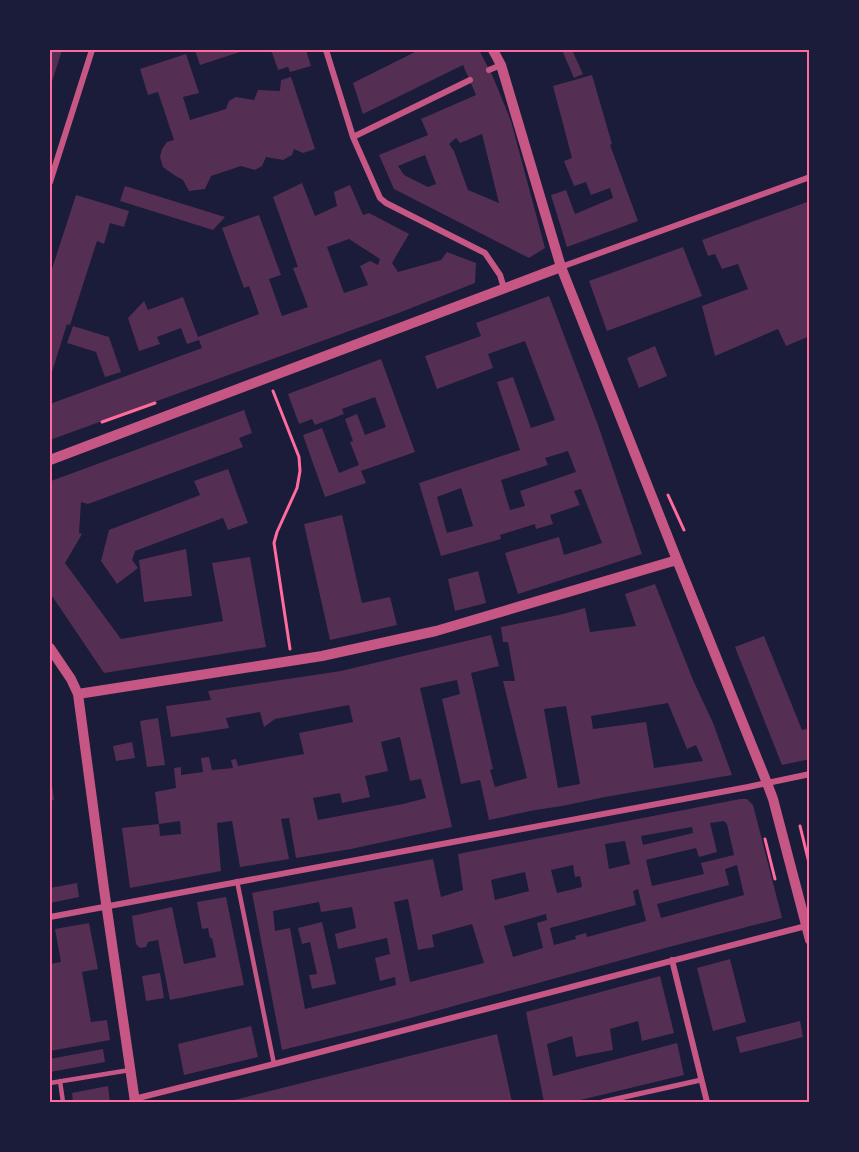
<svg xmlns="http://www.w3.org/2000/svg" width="859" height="1152" viewBox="0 0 859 1152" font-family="Roboto,sans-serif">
<rect width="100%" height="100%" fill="#1b1b3a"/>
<!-- building -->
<path fill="#542f53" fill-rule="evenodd" d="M50 50H62L50 88Z
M195 50H246L200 65Z
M271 50H306L311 66 290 72 288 67 278 70Z
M419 50H479L493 77 511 121 545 248 529 258 394 189 379 155 428 135 421 119 476 95 463 65 363 114 353 83ZM482 134 499 203 468 190 454 151 449 144 456 138 460 143ZM425 155 436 184 428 187 404 175 398 166Z
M562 50H572L583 74 574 78Z
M186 54 199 93 183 97 190 120 226 109 229 101 236 97 254 100 258 90 280 91 281 80 291 77 315 149 303 153 294 149 292 155 283 160 266 157 262 166 255 170 241 166 211 176 205 189 189 191 183 180 174 175 163 167 160 157 162 149 167 142 174 140 158 92 148 95 140 69Z
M592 75 612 144 610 145 638 221 567 247 551 195 566 190 575 214 613 198 610 188 591 195 586 182 574 186 564 161 572 158 553 86Z
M302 183 315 216 337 206 334 192 350 185 363 215 369 213 409 234 392 263 398 272 441 260 447 252 476 263 475 283 396 314 50 440V404L202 348 199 340 187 344 181 328 157 337 160 344 139 351 128 318 144 301 148 310 183 297 198 337 259 314 249 286 244 288 222 228 259 215 281 275 269 279 282 316 308 307 293 268 298 267 273 197ZM349 239 380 259 378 265 370 261 360 266 368 285 344 293 327 247Z
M125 186 225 217 213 230 120 201Z
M76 195 129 211 124 227 110 223 104 244 97 241 70 325 67 324 50 378V275Z
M810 201V336L786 346 778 329 715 356 702 306 748 289 738 264 722 269 715 254 708 256 702 240Z
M683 247 702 296 607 331 589 281Z
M549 296 598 425 642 554 518 594 505 553 559 537 564 555 602 543 581 489 574 491 580 505 550 515 553 524 536 529 535 524 500 535 501 539 441 556 419 483 520 450 497 382 513 377 531 428 555 420 525 341 488 354 493 368 437 389 425 356 481 336 476 323ZM568 451 576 472 520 491 525 506 510 510 501 480 548 465 545 458ZM461 488 473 526 447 533 437 497Z
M73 326 109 337 121 372 105 377 96 352 67 343Z
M655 346 667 376 639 388 627 358Z
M381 359 415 452 361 471 366 483 325 497 303 435 322 428 339 473 359 465 350 442 353 441 345 419 357 414 365 435 386 427 375 397 342 409 344 414 315 425 312 419 299 424 288 394Z
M244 410 252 433 239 438 243 447 88 504 81 502 79 533 82 534 65 563 121 639 223 621 212 563 250 557 266 647 104 673 50 593 51 481Z
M228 469 248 523 228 530 223 518 135 551 132 560 138 568 117 584 101 561 109 530 200 495 194 481Z
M342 515 362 603 390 597 397 625 330 640 304 524Z
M186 549 192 596 144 602 139 560Z
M478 571 486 603 455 611 448 579Z
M655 584 693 680 713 723 732 775 605 797 562 806 535 810 489 820 480 780 461 784 442 699 460 694 457 680 420 688 452 827 351 849 296 858 289 818 281 819 289 859 240 867 232 821 217 823 221 871 130 888 122 828 159 824 160 836 181 834 180 821 159 824 155 792 176 788 174 768 181 767V775L203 772 201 758 209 757 212 770 233 768 231 760 236 759 238 766 304 754 299 733 353 722 349 705 275 719 264 727 260 712 226 718 229 728 171 737 166 706 211 700 208 691 341 671 491 635 499 666 471 673 493 769 490 770 495 787 527 778 503 681H515L508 642H503L501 627 559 615 585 608 590 632 636 626 625 594ZM668 703 687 749 696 745 703 761 654 768 646 722 593 729 591 716ZM566 706 580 784 558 788 544 709ZM400 737 410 781 421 779 426 798 403 804 318 820 313 798 340 793 342 803 370 797 365 776 388 771 381 742Z
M764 636 802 730 810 728V759L782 765 735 647Z
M158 718 165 765 147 767 140 721Z
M132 742 135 758 116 761 113 746Z
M52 784 54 800 50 801V785Z
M740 799H747L753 805 782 918 669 947 392 1023 282 1050 252 893 433 859 441 897 463 890 458 854ZM724 821 727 824 734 855 701 863 704 874 652 886 646 860 696 848 699 857 717 852 710 823ZM692 827 693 833 643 845 641 836ZM625 841 630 864 609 869 605 844ZM573 865 575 877 580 876 582 887 557 893 551 870ZM737 865 744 895 661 918 657 904 729 885 725 869ZM525 872 529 891 495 900 491 880ZM638 889 646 921 587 937 586 933 575 936 576 939 554 945 550 928 636 905 633 891ZM408 899 418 950 434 947 432 935 472 924 484 963 410 982 394 902ZM319 902 321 912 352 907 356 928 335 934 338 949 387 938 390 954 375 958 380 981 395 977 396 985 305 1009 290 928 275 931 273 911ZM546 914 547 920 537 923 543 948 513 957 504 926Z
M77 883 79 897 50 903V888Z
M226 897 244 985 170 1000 158 940 148 942 146 947 140 948 136 944 132 916 172 907 184 964 216 957 212 938H210L208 928 202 929 197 902Z
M322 922 336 984 312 989 309 975 317 974 310 942 302 944 298 928Z
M89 923 98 969 82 972 91 1022 107 1020 110 1040 50 1051V964L61 962 55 929Z
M730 959 746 1022 713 1031 697 968Z
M160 973 164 998 146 1001 142 976Z
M660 976 674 1033 642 1041 638 1021 610 1029 613 1050 576 1057 572 1036 547 1044 553 1076 677 1043 684 1075 572 1102H544L526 1012Z
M800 1021 803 1037 740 1053 736 1037Z
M251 1026 258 1057 184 1075 178 1044Z
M497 1034 512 1102H226Z
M103 1049 105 1062 50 1072V1059Z
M108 1086 110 1102H73L72 1093Z"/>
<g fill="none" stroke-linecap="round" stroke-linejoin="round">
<!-- path -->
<path stroke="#ff6b9d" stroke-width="3" d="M273 391 299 457 300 471 297 488 277 532 274 543 290 649
M102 422 155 403
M668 495 684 530
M800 826 810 867
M765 839 775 879"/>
<!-- service -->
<path stroke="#c65784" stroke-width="4.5" d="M237 881 274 1064
M60 1081 63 1102
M50 1083 130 1070"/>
<!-- pedestrian -->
<path stroke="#c65784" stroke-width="5" d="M602 1102 701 1080"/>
<!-- minor -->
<path stroke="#c65784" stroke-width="6" d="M326 50 353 137 380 198 386 203 485 253 500 275 504 288
M489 70 501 65
M353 137 470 80
M50 182 92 50
M561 267 810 177
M50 917 748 787 810 774
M672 960 707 1102
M134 1099 274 1064 806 926"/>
<!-- tertiary -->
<path stroke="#c65784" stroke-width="10" d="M493 50 501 65 561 267 677 560 767 783 773 799 810 940
M50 460 561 267
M50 648 71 679 78 694 104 889 135 1102
M78 694 322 656 436 631 677 560"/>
</g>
<!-- border -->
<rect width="859" height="1152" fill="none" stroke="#1b1b3a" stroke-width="102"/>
<rect x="51" y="51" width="757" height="1050" fill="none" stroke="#ff6b9d" stroke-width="2"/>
</svg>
